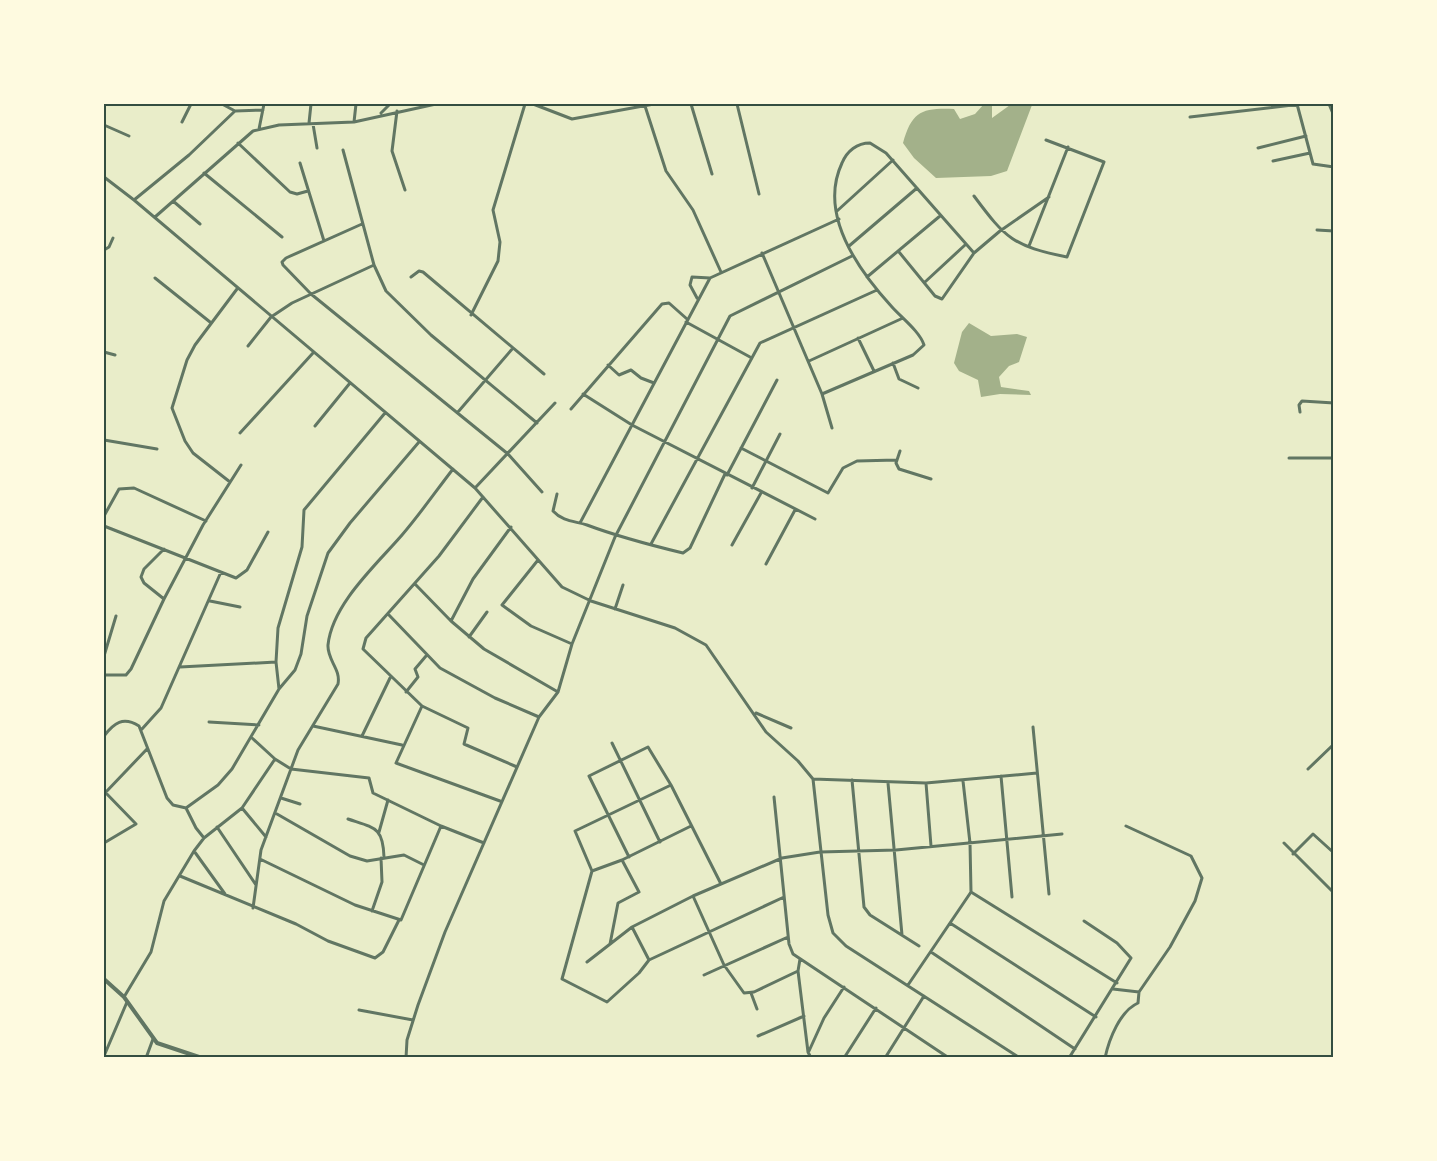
<svg xmlns="http://www.w3.org/2000/svg" width="1437" height="1161" viewBox="0 0 1437 1161" font-family="'Exo 2',sans-serif">
<rect width="100%" height="100%" fill="#e9edc9"/>
<!-- water -->
<path fill="#a3b18a" d="M984 104H992V118L1010 105H1032L1007 171 991 176 936 178 914 158 903 143C912 111 922 108 954 109L960 119 975 114Z
M969 323 991 336 1017 334 1027 337 1019 362 1009 366 999 377 1001 387 1029 391 1031 395 1000 394 981 397 978 380 959 371 954 363 962 332Z"/>
<g fill="none" stroke-linecap="round" stroke-linejoin="round">
<!-- minor -->
<path stroke="#617663" stroke-width="3" d="M222 104 235 111 263 110
M533 104 572 119 654 104
M691 104 712 174
M737 104 759 194
M1297 104 1313 164 1334 167
M1329 104 1334 116
M645 106 666 171 693 210 721 272
M397 111 392 151 405 190
M381 113 390 104
M1190 117 1301 104
M182 122 191 104
M354 122 356 104
M309 123 311 104
M313 124 317 148
M104 125 129 136
M259 129 264 104
M238 143 290 192 297 194 308 191
M1258 148 1306 136
M343 150 374 265 386 291 431 335 537 423
M1273 161 1310 153
M300 163 324 241
M204 173 282 237
M104 177 134 200 475 488 562 587 591 601 675 628 706 645 766 732 798 761 813 779 828 915 833 933 846 946 1020 1058
M974 196C1006 239 1013 246 1067 257L1104 162 1046 140
M134 200 189 155 235 111
M173 201 200 224
M837 211 893 160
M155 217 253 131 279 125 354 122 436 104
M362 224 286 258 282 262 283 265 311 294 508 454 542 492
M1317 230 1334 231
M849 246 917 188
M1029 246 1068 147
M104 250 109 247 113 238
M899 252 935 296 942 299 974 253 1000 231 1049 197
M762 253 822 394 832 428
M411 277 419 271 423 272 544 374
M867 277 940 216
M155 278 210 322
M925 282 965 245
M697 298 690 285 692 277 710 278 839 219
M471 315 498 261 500 242 493 210 525 104
M686 322 750 357
M858 338 874 371
M248 346 271 317 292 303 374 265
M104 352 115 355
M809 361 903 318
M893 363 899 379 918 388
M608 365 619 375 631 370 641 378 654 383
M583 394 632 425 815 519
M822 394 913 355 924 345C920 332 902 318 892 307 859 271 818 214 842 163 847 151 857 143 870 143L886 153 974 253
M571 409 662 304 669 303 687 319
M458 412 513 348
M1300 412 1299 405 1302 401 1334 403
M315 426 350 383
M240 433 313 353
M104 440 157 449
M741 448 828 493 843 468 857 461 896 460
M900 451 896 463 899 469 931 479
M1289 458H1334
M727 475 777 380
M230 482 193 453 185 441 172 408 187 360 195 345 237 289
M475 488 555 403
M752 488 780 434
M557 494 553 511C563 522 575 521 587 525 619 537 650 545 683 553L690 548 725 474
M483 497 439 556 366 638 363 649 422 706 468 728 464 744 517 767
M104 516 119 489 134 488 206 521
M580 523 710 278
M104 526 236 578 247 570 268 532
M651 544 760 343 877 290
M732 545 761 493
M538 560 502 605 531 626 572 644
M766 564 795 510
M415 584 451 621 484 649 558 692
M164 599 144 583 141 577 144 569 164 549
M210 601 240 607
M615 609 623 585
M388 614 440 668 495 698 539 717
M451 621 473 579 511 527
M469 637 487 612
M104 656 116 616
M180 667 276 662
M104 675H126L131 669 164 599 203 525 241 465
M279 689 276 662 278 628 302 547 304 510 385 413
M406 692 418 677 415 669 426 656
M422 706 396 763 500 801
M756 713 791 728
M209 722 259 725
M313 726 402 745
M1033 727 1049 894
M142 729 161 708 221 572
M104 736C114 723 123 716 139 726L167 798 173 805 186 808
M362 736 390 678
M252 738 275 759
M612 743 660 842
M1308 769 1334 744
M1001 776 1012 897
M813 779 926 783 1037 773
M852 780 864 907 870 915 919 946
M963 781 970 843 971 892
M888 783 902 935
M926 783 931 846
M104 791 136 824 104 843
M105 793 147 749
M774 797 789 944 793 954 949 1058
M281 798 300 804
M186 808 218 785 232 769 279 689 295 670 301 654 307 616 328 553 350 523 419 442
M186 808 196 828 204 838
M242 808 266 837
M277 814 350 856 367 861 404 855 424 865
M348 819C375 828 383 827 384 857
M217 827 256 885
M379 832 388 800
M1284 843 1334 893
M194 851 225 894
M1293 854 1313 834 1334 853
M629 857 589 776 648 747 671 785 721 884
M260 859 355 905 401 920 441 826
M592 871 562 979 607 1002 639 973 649 960 784 897
M592 871 575 831 671 785
M592 871 622 860 691 826
M180 876 296 924 328 941 375 958 383 952 399 920
M971 892 1117 983
M693 896 724 965 744 993 754 992 798 971
M253 908 261 850 298 750 338 684C341 669 327 660 328 645 332 604 377 564 402 535 420 514 436 491 453 469
M372 911 382 882 381 858
M950 923 1096 1017
M632 927 649 960
M610 944 618 903 639 892 622 860
M931 952 1075 1049
M800 959 798 971 808 1052 811 1058
M587 962 632 927 693 896 782 858 820 852 896 850 1062 834
M704 975 788 937
M908 985 971 892
M1113 989 1139 992 1170 947 1195 901 1202 878 1191 856 1126 826
M751 993 757 1009
M124 997 151 952 164 901 194 851 204 838 242 808 275 759 291 769 369 778 373 793 441 826 484 843
M359 1010 413 1020
M758 1036 804 1016
M809 1051 824 1018 844 987
M104 1056 127 1002
M146 1058 153 1039
M406 1058 407 1040 418 1005 445 932 539 717 558 692 572 644 615 537 730 316 852 256
M844 1058 876 1008
M885 1058 924 996
M1069 1058 1131 958 1117 943 1084 921
M1105 1058C1109 1039 1120 1011 1138 1003L1139 992"/>
<!-- tertiary -->
<path stroke="#617663" stroke-width="4" d="M104 979 124 997 157 1043 202 1058"/>
</g>
<!-- border -->
<rect width="1437" height="1161" fill="none" stroke="#fefae0" stroke-width="210"/>
<rect x="105" y="105" width="1227" height="951" fill="none" stroke="#344e41" stroke-width="2"/>
</svg>
